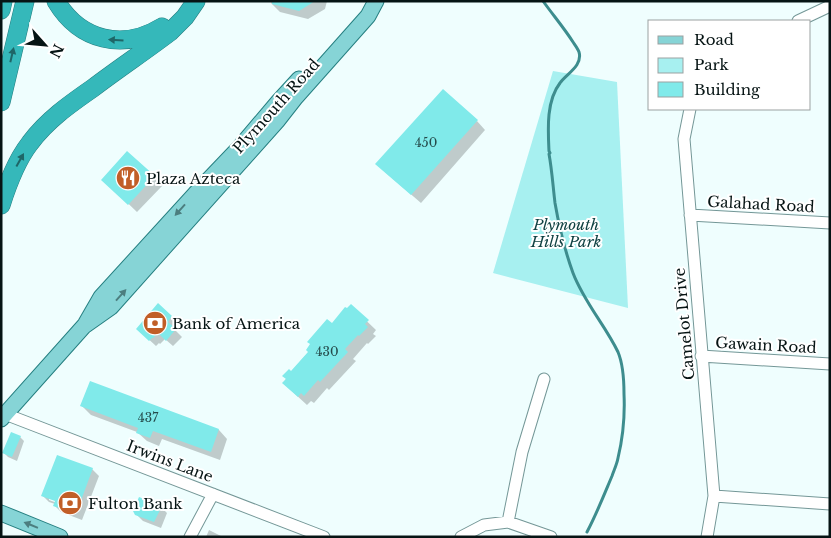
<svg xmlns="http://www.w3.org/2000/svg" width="831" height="538" viewBox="0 0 831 538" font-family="'Libre Baskerville',serif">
<rect width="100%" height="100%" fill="#effefe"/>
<!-- green -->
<path fill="#a7f0f0" d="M553 71 617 82 628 308 493 273Z"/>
<!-- shadow -->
<path fill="#0003" fill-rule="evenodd" d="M272 1H327L325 9 308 19 280 12 271 3Z
M477 121 485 130 421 203 385 172Z
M154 177 163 185 137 212 112 188Z
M351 306 376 330 373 334 376 336 368 344 367 343 353 359 356 361 329 390 327 388 314 403 311 401 307 405 283 383 291 372 332 325Z
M171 317 178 323 174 329 182 337 173 346 165 339 160 344 159 343 156 346 144 335Z
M90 383 219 430 227 439 220 460 162 439 159 446 147 441 137 432 91 415 82 406Z
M20 437 24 441 17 461 8 457 4 453Z
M92 469 99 476 82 520 61 512 55 506V504L49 502 43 496ZM49 497 61 502 60 504 49 500Z
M161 507 167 513 161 528 143 521 136 514Z
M209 530 221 536 222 537H206Z"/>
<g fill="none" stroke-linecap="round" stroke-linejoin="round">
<!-- stream -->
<path stroke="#3d8d8e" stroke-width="3" d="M543 1C553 15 564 28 573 42 575 45 578 49 579 52 583 66 566 74 560 83 546 101 548 130 549 151L550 153 549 154C552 170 553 187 555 203 559 226 565 251 573 273 584 302 605 325 618 352 623 364 624 381 624 394 625 415 623 437 618 458 617 464 614 470 612 476 604 495 597 513 587 532"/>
</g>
<!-- building -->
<path fill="#80eaea" d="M272 1H315L299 11 272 4Z
M443 89 478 120 411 195 375 164Z
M127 151 155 176 128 205 101 180Z
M158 303 172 316 168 322 176 329 166 341 158 333 153 338H152L149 341 136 329Z
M351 304 369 320 365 324 368 327 359 336 358 335 345 349 348 352 320 382 318 380 304 396 301 393 298 397 282 383 286 379 282 376 289 369 291 371 308 352 306 350 310 344 307 342 327 319 332 323 345 307 347 308Z
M90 381 219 429 211 452 153 431 150 438 136 433 138 428 80 406Z
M11 432 21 436 12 457 2 453Z
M57 455 93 468 76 514 53 506 55 501 41 496Z
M139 497 162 506 154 522 135 515 133 511Z"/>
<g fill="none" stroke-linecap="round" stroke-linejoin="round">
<!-- minor casing -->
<g stroke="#749797" stroke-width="13">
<path id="minor" d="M798 21 830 6
M690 109 684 139 714 496 707 537
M690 215 830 223
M701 356 830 364
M5 414 324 537
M714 496 830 504
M508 522 522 452 544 379
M190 537 213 494
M461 537 484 525 508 522 551 537"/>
</g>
<!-- major casing -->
<g stroke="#257f80" stroke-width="17">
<path id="major" d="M86 323 101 297 195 194 239 148 278 102 299 79
M1 419 84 326 111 307 278 120 296 97 368 16 376 1
M1 513 60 537"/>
</g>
<!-- highway casing -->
<g stroke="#257f80" stroke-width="19">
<path id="highway" d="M56 1C80 41 123 51 162 27
M1 10 3 1
M1 102 25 1
M1 205C8 183 16 161 30 143 47 120 70 104 93 88 118 69 145 51 170 32L185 17 196 1"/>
</g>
<!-- minor -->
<use href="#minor" stroke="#fff" stroke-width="11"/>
<!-- major -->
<use href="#major" stroke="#86d4d6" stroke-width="15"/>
<!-- highway -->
<use href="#highway" stroke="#35b8ba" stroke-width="18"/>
</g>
<!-- one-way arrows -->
<defs><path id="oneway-solid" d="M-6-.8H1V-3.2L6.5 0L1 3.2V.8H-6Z" transform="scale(1.25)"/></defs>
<g fill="#1e6667">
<use href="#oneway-solid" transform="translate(116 40) rotate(-176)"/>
<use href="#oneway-solid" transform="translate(12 55) rotate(-77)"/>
<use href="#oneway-solid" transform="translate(20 160) rotate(-61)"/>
</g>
<g fill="#4c7e7f">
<use href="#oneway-solid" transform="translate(180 210) rotate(132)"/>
<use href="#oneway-solid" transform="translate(121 295) rotate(-48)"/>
<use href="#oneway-solid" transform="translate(31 525) rotate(-158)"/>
</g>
<!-- icons -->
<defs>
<g id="restaurant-disc" transform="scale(1.25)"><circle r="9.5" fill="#c15e27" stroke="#fff"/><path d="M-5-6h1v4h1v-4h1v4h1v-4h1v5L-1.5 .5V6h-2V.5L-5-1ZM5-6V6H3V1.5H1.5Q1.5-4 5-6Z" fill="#fff"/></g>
<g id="bank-disc" transform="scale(1.25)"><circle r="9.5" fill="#c15e27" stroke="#fff"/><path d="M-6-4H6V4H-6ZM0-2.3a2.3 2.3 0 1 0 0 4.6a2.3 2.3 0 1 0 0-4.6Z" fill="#fff"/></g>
</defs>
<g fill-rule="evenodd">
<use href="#restaurant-disc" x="128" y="178"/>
<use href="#bank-disc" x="155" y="323"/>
<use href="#bank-disc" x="70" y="503"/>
</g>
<g text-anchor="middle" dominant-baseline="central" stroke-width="4" stroke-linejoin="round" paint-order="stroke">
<!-- number labels -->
<g font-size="12" fill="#244a4a">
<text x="426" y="142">450</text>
<text x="327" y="351">430</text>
<text x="148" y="417">437</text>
</g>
<!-- street labels -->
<g font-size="15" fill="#061414" stroke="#fff">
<text transform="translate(276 106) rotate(-48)">Plymouth Road</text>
<text transform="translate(761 204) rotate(3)">Galahad Road</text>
<text transform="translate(684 324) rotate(-95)">Camelot Drive</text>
<text transform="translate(766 345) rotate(3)">Gawain Road</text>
<text transform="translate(170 461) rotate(21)">Irwins Lane</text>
</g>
<!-- poi labels -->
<g font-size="15" fill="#061414" stroke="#fff" text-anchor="start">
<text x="146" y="178">Plaza Azteca</text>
<text x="172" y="323">Bank of America</text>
<text x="88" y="503">Fulton Bank</text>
</g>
<!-- park labels -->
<g font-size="15" font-style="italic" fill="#104243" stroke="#fff">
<text x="566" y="224">Plymouth<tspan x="566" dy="17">Hills Park</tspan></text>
</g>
</g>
<!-- border -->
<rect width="831" height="538" fill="none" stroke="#061414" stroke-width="5"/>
<!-- legend -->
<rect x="648" y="20" width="162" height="90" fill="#ffffff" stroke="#9ba1a1"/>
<rect x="658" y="36" width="25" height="8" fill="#86d4d6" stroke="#9ba1a1"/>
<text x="694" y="45" font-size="15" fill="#061414">Road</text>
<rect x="658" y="58" width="25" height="15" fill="#a7f0f0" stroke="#9ba1a1"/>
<text x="694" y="70" font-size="15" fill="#061414">Park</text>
<rect x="658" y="82" width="25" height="15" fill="#80eaea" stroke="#9ba1a1"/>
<text x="694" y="95" font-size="15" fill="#061414">Building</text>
<!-- north arrow -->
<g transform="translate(45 45) rotate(117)" stroke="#ffffff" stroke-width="4" paint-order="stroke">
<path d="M0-4L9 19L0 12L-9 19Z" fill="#061414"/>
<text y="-8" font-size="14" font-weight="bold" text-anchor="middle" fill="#061414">N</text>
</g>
</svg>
